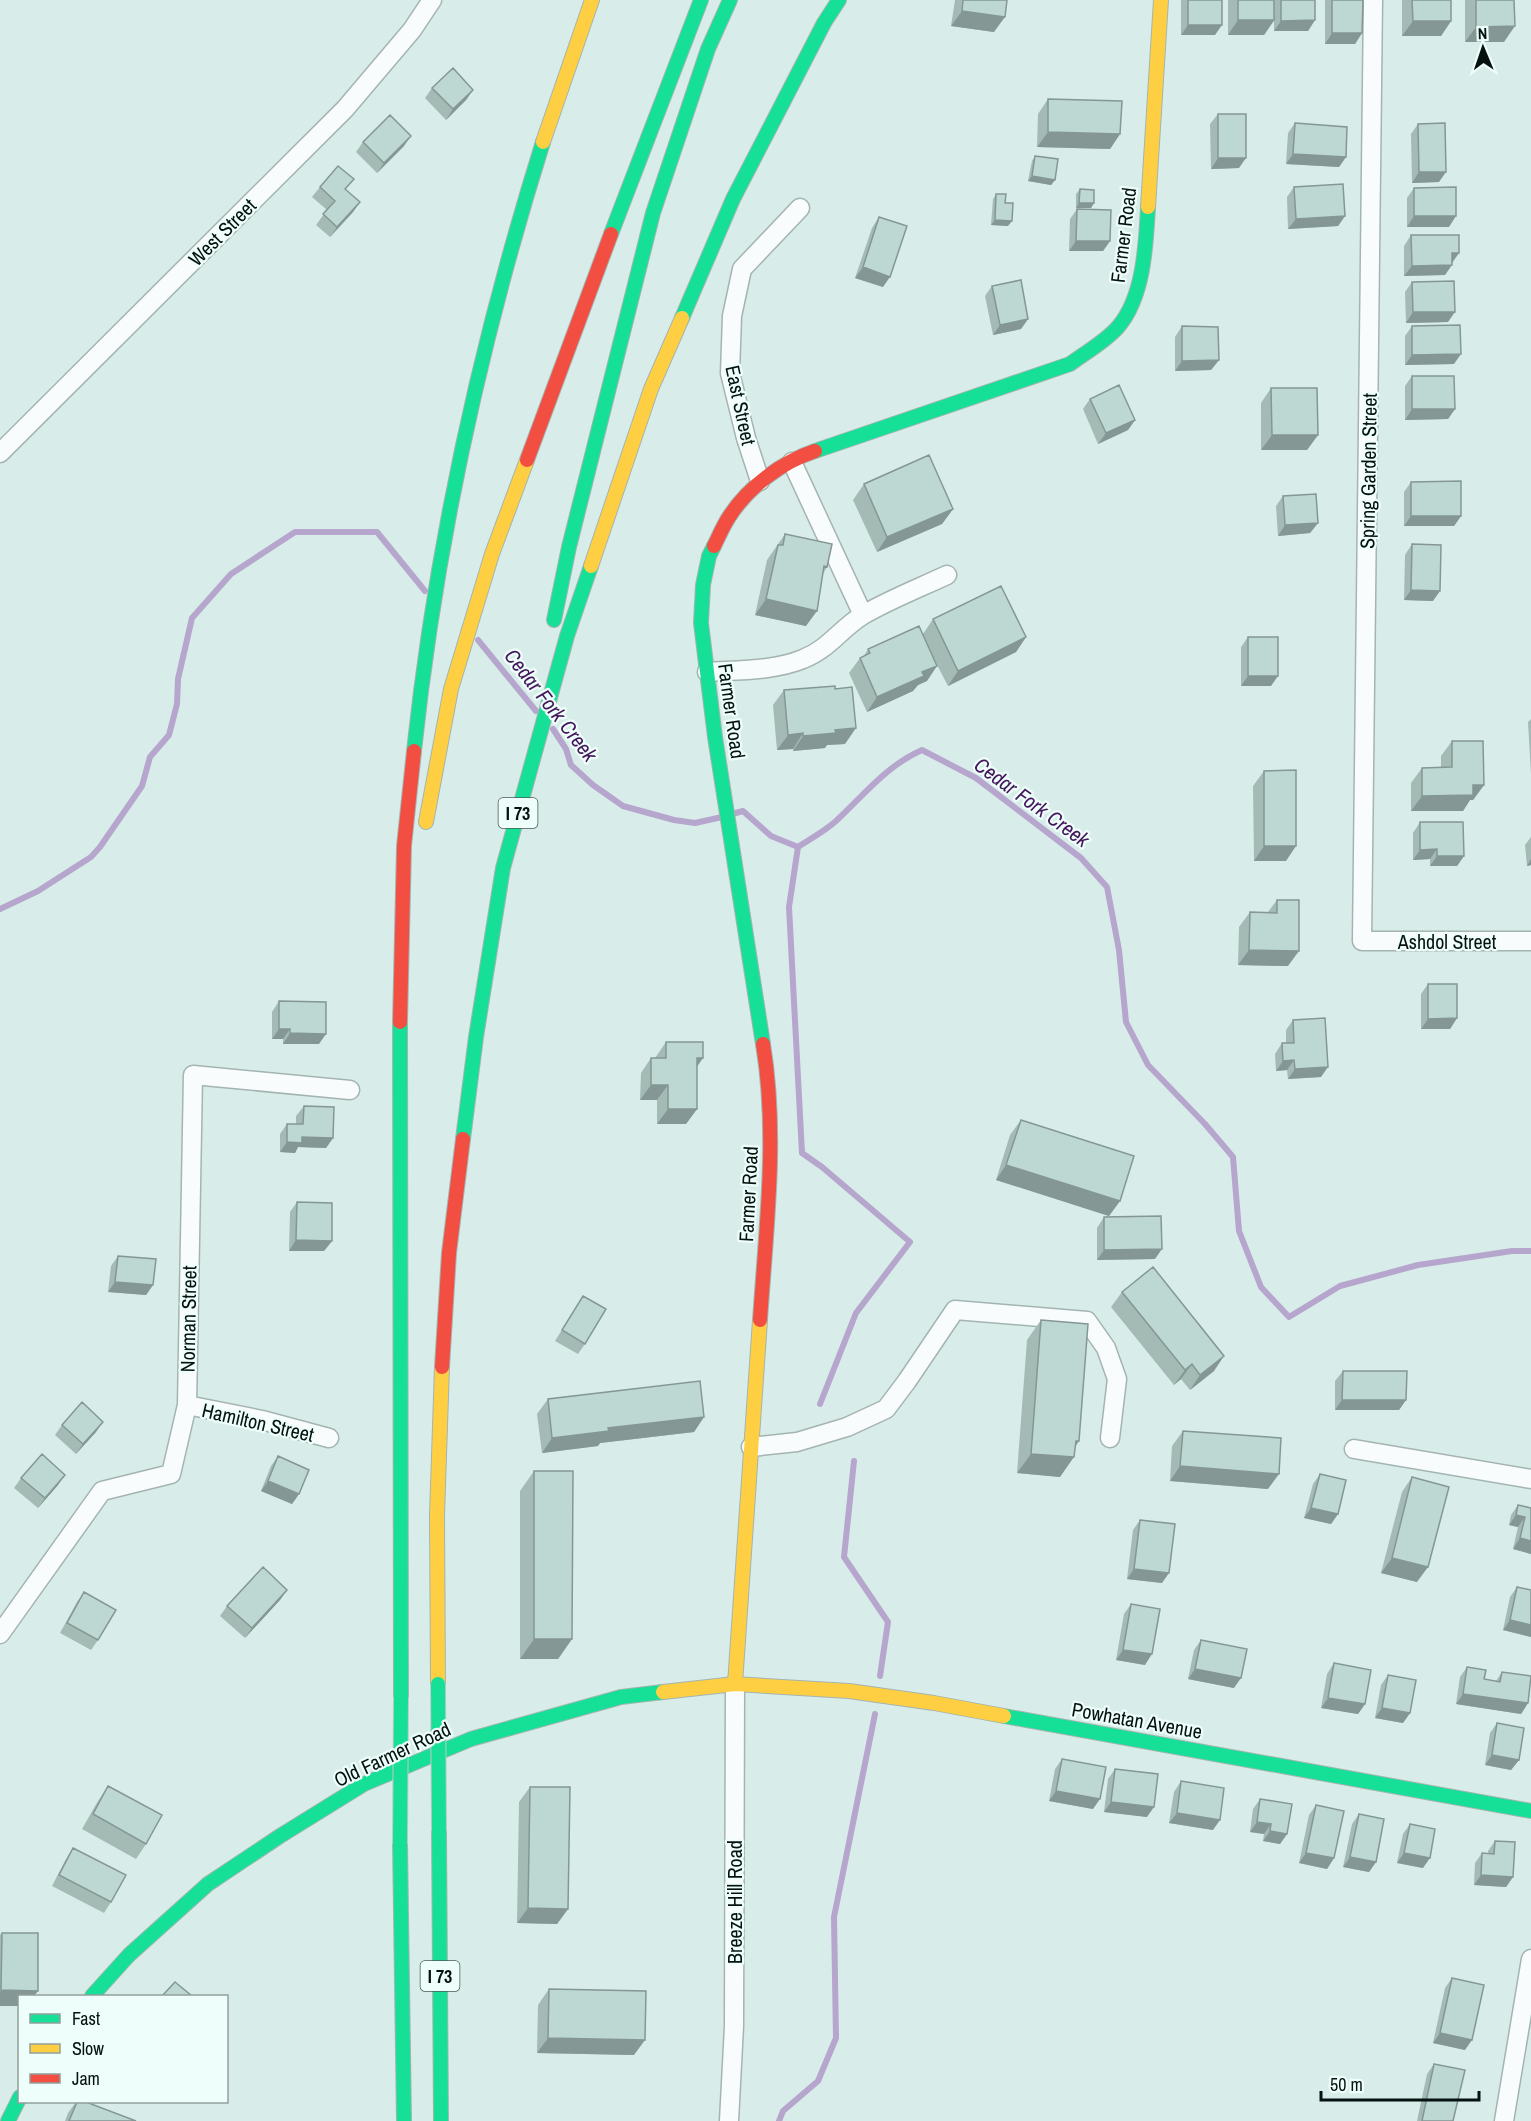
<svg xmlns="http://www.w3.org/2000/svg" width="1531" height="2121" viewBox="0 0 1531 2121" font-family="'Archivo Narrow',sans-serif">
<rect width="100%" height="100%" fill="#d8ede9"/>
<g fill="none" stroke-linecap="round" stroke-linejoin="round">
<!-- stream -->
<path stroke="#b6a5cc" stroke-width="6" d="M478 640 536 711
M553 729 566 749 571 765 593 785 623 806 674 820 695 823 722 817
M732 814 743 811 771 836 798 847C810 839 825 831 836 821 864 795 886 766 922 750L976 778 1081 858 1107 887 1119 950 1126 1022 1148 1065 1205 1124 1233 1157 1239 1231 1261 1287 1289 1317 1340 1286 1418 1265 1512 1251H1531
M798 847 789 907 802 1153 822 1167 910 1242 856 1313 820 1404
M0 909 38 891 91 857 100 847 142 786 150 757 169 735 177 704 178 679 192 618 231 574 295 532H377L425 591
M854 1461 844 1557 888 1622 880 1676
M779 2121 783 2111 818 2081 836 2038 834 1917 875 1714"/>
<!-- street casing -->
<g stroke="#a4b4b1" stroke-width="21">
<path id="street" d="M1373 0 1362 941H1531
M0 453 345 109 412 30 432 0
M792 462 863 615
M760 481 746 438 730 373 732 316 742 269 800 208
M707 672C738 670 774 671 803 659 829 649 840 629 863 615 889 600 919 588 947 575
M187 1405 262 1420 329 1438
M751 1447 797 1442 847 1427 886 1409 907 1381 955 1310 1087 1321 1106 1348 1117 1379 1110 1438
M1354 1449 1531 1479
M0 1634 102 1491 171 1474 187 1405 193 1075 350 1090
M729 2121 734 2026 735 1684
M1504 2121 1531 1959"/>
</g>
<!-- fast casing -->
<g stroke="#a4b4b1" stroke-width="16">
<path id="fast" d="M611 234 701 0
M682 318 733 199 824 23 839 0
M815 451 1070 364C1086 352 1105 342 1118 327 1144 297 1146 244 1148 207
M714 546 709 556 703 585 701 623 715 737 763 1044
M554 620 569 547 653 213 708 49 730 0
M414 751C436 544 481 340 543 142
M400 1022 401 1697
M463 1139 476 1037 503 868 567 636 591 566
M1004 1716 1531 1811
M439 1831 441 2121
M400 1844 404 2121
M92 1996 129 1955 208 1884 280 1836 364 1784 471 1739 621 1697 663 1692
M8 2121 20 2097"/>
</g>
<!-- slow casing -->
<g stroke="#a4b4b1" stroke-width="16">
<path id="slow" d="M543 142 592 0
M1148 207 1161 0
M591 566 651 389 682 318
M426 822 451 689 492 554 527 460
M438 1684 437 1515 442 1367
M735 1684 760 1320
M663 1692 735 1684 849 1691 934 1703 1004 1716"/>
</g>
<!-- jam casing -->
<g stroke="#a4b4b1" stroke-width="16">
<path id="jam" d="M527 460 611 234
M714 546C719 536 723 526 729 517 748 487 782 462 815 451
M400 1022 404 846 414 751
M760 1320C766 1229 778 1135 763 1044
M442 1367 449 1253 463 1139"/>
</g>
<!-- street -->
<use href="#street" stroke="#f9fcfc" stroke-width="18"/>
<!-- fast -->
<use href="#fast" stroke="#16e098" stroke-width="14"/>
<!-- slow -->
<use href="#slow" stroke="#ffcf43" stroke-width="14"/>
<!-- jam -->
<use href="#jam" stroke="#f24e42" stroke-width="14"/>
<!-- fast-bridge casing -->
<g stroke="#bfc9c7" stroke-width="16" stroke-linecap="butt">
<path id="fast-bridge" d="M438 1684 439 1831
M400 1844 401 1697"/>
</g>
<!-- fast-bridge -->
<use href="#fast-bridge" stroke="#16e098" stroke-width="14"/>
</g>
<!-- wall -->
<path fill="#a3bab5" d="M955 0H1007L994 32 951 26Z
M1181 0H1222L1215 35H1181Z
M1228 0H1315V20L1308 31H1274V21L1264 35H1228Z
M1325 0H1363L1362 33 1355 44H1325Z
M1402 0H1451V21L1441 36H1402Z
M1465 0H1514L1504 42H1465Z
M432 88 473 90 466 100 446 120 425 98Z
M1048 99 1120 134 1110 149 1037 147 1038 114Z
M1218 114 1239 168 1211 169 1210 124Z
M1295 123 1346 157 1339 167 1286 164 1288 133Z
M1418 124 1439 182 1412 183 1411 134Z
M363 142 404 146 377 173 356 152Z
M1035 156 1055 180 1051 185 1028 181 1032 161Z
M320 187 346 190 360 202 353 212 330 237 316 225 327 210 312 197Z
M1294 187 1345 216 1338 226 1288 229 1287 197Z
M1414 188 1449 227H1407V198Z
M1080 189 1094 203 1091 208H1076V194Z
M996 194 1005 203 1008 226 991 225 993 199Z
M1077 209 1110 241 1103 251H1069L1070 219Z
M879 217 883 287 855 278 872 228Z
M1411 235 1452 263 1445 275 1404 276V246Z
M1412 282 1448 322 1406 323 1405 292Z
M992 286 1028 319 1021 329 993 335 985 296Z
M1182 326 1219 360 1211 370 1175 371V337Z
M1412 326 1454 364 1405 365V336Z
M1412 376 1455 409 1448 419 1405 420V386Z
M1271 388 1318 435 1307 450H1261V403Z
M1090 399 1135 420 1128 430 1098 444 1083 409Z
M1411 482 1461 516 1454 526H1404V492Z
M864 484 953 509 942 524 877 552 853 500Z
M1283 496 1318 523 1310 533 1278 536 1276 506Z
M785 534 827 567 823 574 806 626 755 615 767 560Z
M1412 544 1433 601 1404 600 1405 555Z
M933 619 1026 637 1016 652 948 686 934 659 927 681 918 685 913 691 867 712 849 673 860 658 864 656 868 649 923 634Z
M1248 637 1271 686H1241V647Z
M784 690 845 744 827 745 825 748 793 751V749L777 750 773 705Z
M1531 719V774L1528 722Z
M1452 741 1484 785 1473 800H1470L1463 811H1411V783L1422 768 1441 767V756Z
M1264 771 1286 861H1254L1253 786Z
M1420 822 1464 856 1457 866H1430V859L1413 860V833Z
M1531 837V865L1527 866 1525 845Z
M1277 900 1288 966 1238 965 1239 927 1250 912H1268Z
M1428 984 1457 1018 1450 1029H1421V994Z
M279 1001 319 1044H283V1039H272V1012Z
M1293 1020 1321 1077 1288 1079 1287 1070 1276 1071 1275 1054 1282 1043H1286V1030Z
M666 1042 697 1067V1109L686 1124H657V1100H640L641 1073 651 1058H655Z
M304 1106 333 1138 326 1148 298 1147 295 1153 280 1152V1134L287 1124H296V1116Z
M1021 1120 1120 1201 1109 1216 996 1180 1010 1135Z
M297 1202 332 1241 324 1251H289L290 1212Z
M1104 1217 1155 1259 1097 1260V1228Z
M118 1256 153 1285 146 1295 108 1292 111 1266Z
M1122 1292 1214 1371 1190 1390 1181 1379 1174 1385 1111 1307Z
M583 1296 585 1344 578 1354 555 1341Z
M1041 1320 1079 1441 1075 1446 1060 1477 1017 1473 1027 1340Z
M1343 1371 1406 1400 1399 1410H1335V1381Z
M548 1399 704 1417 694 1432 600 1443 598 1446 542 1453 537 1414Z
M62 1425 96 1432 76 1454 55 1435Z
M1183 1431 1268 1489 1170 1481 1172 1446Z
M278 1456 299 1494 292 1504 261 1491 271 1466Z
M534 1471 572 1639 558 1659H520V1491Z
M1320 1474 1338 1514 1331 1524 1304 1518 1313 1484Z
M1412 1477 1417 1582 1381 1573 1402 1492Z
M21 1478 58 1485 38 1508 14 1488Z
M1518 1505 1531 1508V1554L1513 1549 1518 1527 1509 1525 1511 1515Z
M1140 1520 1162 1583 1127 1579 1133 1530Z
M1517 1587 1531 1637 1503 1630 1510 1597Z
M287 1590 280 1600 245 1638 220 1616 227 1606Z
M84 1592 98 1640 91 1650 60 1633 77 1602Z
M1131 1604 1145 1665 1116 1660 1124 1614Z
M1201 1640 1234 1688 1188 1679 1194 1650Z
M1334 1663 1365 1704 1358 1714 1321 1708 1327 1674Z
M1467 1667 1484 1679 1496 1681 1502 1672 1528 1703 1521 1714 1456 1704 1460 1677Z
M1388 1675 1410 1713 1403 1723 1375 1718 1381 1685Z
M1497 1723 1519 1760 1511 1770 1485 1765 1490 1733Z
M1062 1759 1093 1809 1049 1801 1055 1769Z
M1115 1769 1147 1817 1104 1812 1108 1779Z
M1181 1781 1213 1830 1169 1823 1174 1792Z
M108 1786 146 1844 136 1859 82 1829 98 1801Z
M530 1787 568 1909 557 1924 517 1923 519 1802Z
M1260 1799 1287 1834 1280 1844 1263 1841 1264 1834 1250 1832 1253 1809Z
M1316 1805 1334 1858 1327 1869 1299 1863 1309 1815Z
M1359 1814 1376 1862 1369 1872 1343 1867 1352 1824Z
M1410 1824 1423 1868 1397 1863 1403 1834Z
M1495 1841 1513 1877 1506 1887 1474 1885 1475 1863 1482 1853H1488V1851Z
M73 1848 111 1902 104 1913 52 1886 66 1859Z
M2 1933 38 1991 0 2006V1935Z
M1452 1978 1465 2050 1433 2043 1445 1988Z
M549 1989 634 2055 537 2053 538 2005Z
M1434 2064 1453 2121H1417L1427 2074Z
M76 2102H86L136 2121H65L68 2113Z"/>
<!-- shaded-wall -->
<path fill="#849794" d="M962 11 1005 17 994 32 951 26Z
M1238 20H1274L1264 35H1228Z
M1315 20 1308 31H1274L1281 21Z
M1413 21H1451L1441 36H1402Z
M1188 25H1222L1215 35H1181Z
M1515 26 1504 42H1465L1476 27Z
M1332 33H1362L1355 44H1325Z
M473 90 466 100 446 120 453 109Z
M1048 132 1120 134 1110 149 1037 147Z
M411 136 404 146 377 173 384 163Z
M1293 154 1346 157 1339 167 1286 164Z
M1218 158H1246L1239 168 1211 169Z
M1419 172H1446L1439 182 1412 183Z
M1032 176 1055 180 1051 185 1028 181Z
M360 202 353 212 330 237 337 227Z
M1079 203H1094L1091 208H1076Z
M1345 216 1338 226 1288 229 1296 219Z
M1414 216H1456L1449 227H1407Z
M995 220 1012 221 1008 226 991 225Z
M1076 241H1110L1103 251H1069Z
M1452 253H1459L1452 263Z
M1452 265 1445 275 1404 276 1412 266Z
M863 267 890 277 883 287 855 278Z
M1413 312H1455L1448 322 1406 323Z
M1028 319 1021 329 993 335 1000 325Z
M1461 354 1454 364 1405 365 1412 355Z
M1219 360 1211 370 1175 371 1182 361Z
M1412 409H1455L1448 419 1405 420Z
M1135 420 1128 430 1098 444 1106 433Z
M1272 435H1318L1307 450H1261Z
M953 509 942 524 877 552 887 537Z
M1411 516H1461L1454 526H1404Z
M1318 523 1310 533 1278 536 1285 525Z
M1411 590 1440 591 1433 601 1404 600Z
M766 599 817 611 806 626 755 615Z
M1026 637 1016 652 948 686 958 671Z
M937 666 927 681 918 685 913 691 867 712 877 697 922 672Z
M1248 676H1278L1271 686H1241Z
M856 728 845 744 827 745 825 748 793 751 803 736 835 730Z
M803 733 793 749 777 750 788 735Z
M1473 785H1484L1473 800H1470L1463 811H1411L1422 796Z
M1264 846H1296L1286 861H1254Z
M1437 849 1430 859 1413 860 1420 850Z
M1437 856H1464L1457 866H1430Z
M1531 859V865L1527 866Z
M1249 950 1299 951 1288 966 1238 965Z
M1457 1018 1450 1029H1421L1428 1019Z
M279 1029H290L283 1039H272Z
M290 1033 326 1034 319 1044H283Z
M697 1058H703L692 1074Z
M1294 1060 1287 1070 1276 1071 1283 1061Z
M1328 1067 1321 1077 1288 1079 1295 1069Z
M651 1085H668L657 1100H640Z
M668 1109H697L686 1124H657Z
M302 1137 333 1138 326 1148 298 1147 295 1153 280 1152 287 1142Z
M1006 1165 1120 1201 1109 1216 996 1180Z
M296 1240 332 1241 324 1251H289Z
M1162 1249 1155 1259 1097 1260 1104 1250Z
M115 1282 153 1285 146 1295 108 1292Z
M1224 1356 1214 1371 1190 1390 1200 1375Z
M1192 1364 1181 1379 1174 1385 1185 1370Z
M1342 1400H1406L1399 1410H1335Z
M704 1417 694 1432 600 1443 598 1446 542 1453 552 1438 608 1428Z
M103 1422 96 1432 76 1454 83 1444Z
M1076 1441H1079L1068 1457H1074L1060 1477 1017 1473 1031 1454Z
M1180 1466 1279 1474 1268 1489 1170 1481Z
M65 1475 58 1485 38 1508 45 1498Z
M268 1481 299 1494 292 1504 261 1491Z
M1311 1508 1338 1514 1331 1524 1304 1518Z
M1516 1515 1525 1517 1518 1527 1509 1525Z
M1520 1538 1531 1541V1554L1513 1549Z
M1392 1558 1428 1567 1417 1582 1381 1573Z
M1134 1569 1169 1573 1162 1583 1127 1579Z
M287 1590 280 1600 245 1638 252 1628Z
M1510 1620 1531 1625V1637L1503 1630Z
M534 1639H572L558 1659H520Z
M1123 1650 1152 1654 1145 1665 1116 1660Z
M1195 1669 1241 1678 1234 1688 1188 1679Z
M1463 1694 1528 1703 1521 1714 1456 1704Z
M1328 1698 1365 1704 1358 1714 1321 1708Z
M1382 1708 1410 1713 1403 1723 1375 1718Z
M1492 1755 1519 1760 1511 1770 1485 1765Z
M1056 1791 1100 1799 1093 1809 1049 1801Z
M1111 1802 1154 1807 1147 1817 1104 1812Z
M1177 1813 1220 1820 1213 1830 1169 1823Z
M1257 1822 1271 1824 1264 1834 1250 1832Z
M1270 1831 1287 1834 1280 1844 1263 1841Z
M1306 1853 1334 1858 1327 1869 1299 1863Z
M1404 1853 1430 1858 1423 1868 1397 1863Z
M1350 1857 1376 1862 1369 1872 1343 1867Z
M1481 1875 1513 1877 1506 1887 1474 1885Z
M528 1908 568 1909 557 1924 517 1923Z
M1 1990 38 1991 34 1996H20V2006H0V1992Z
M1440 2033 1472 2040 1465 2050 1433 2043Z
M548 2038 645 2040 634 2055 537 2053Z"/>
<!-- building -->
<path fill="#bdd8d3" stroke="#849794" stroke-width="1.5" d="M963 0H1007L1005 17 962 11Z
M1188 0H1222V25H1188Z
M1238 0H1274V20H1238Z
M1281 0H1315V20L1281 21Z
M1332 0H1363L1362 33H1332Z
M1412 0H1451V21H1413Z
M1476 0H1514L1515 26 1476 27Z
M453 68 473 90 453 109 432 88Z
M1048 99 1122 101 1120 134 1048 132Z
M1218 114H1246V158H1218Z
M390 115 411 136 384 163 363 142Z
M1295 123 1347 127 1346 157 1293 154Z
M1445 123 1446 172H1419L1418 124Z
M1035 156 1058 159 1055 180 1032 176Z
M338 166 354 179 345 189 360 202 337 227 323 214 335 201 320 187Z
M1343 184 1345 216 1296 219 1294 187Z
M1456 187V216H1414V188Z
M1080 189 1094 190V203H1079Z
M996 194H1006L1005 203H1013L1012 221 995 220Z
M1077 209 1111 210 1110 241H1076Z
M879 217 907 226 890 277 863 267Z
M1411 235H1459V253H1452V265L1412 266Z
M1021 280 1028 319 1000 325 992 286Z
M1454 281 1455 312H1413L1412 282Z
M1460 325 1461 354 1412 355V326Z
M1182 326 1218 327 1219 360 1182 361Z
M1412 376H1454L1455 409H1412Z
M1119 385 1135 420 1106 433 1090 399Z
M1271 388H1317L1318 435H1272Z
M929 455 953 509 887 537 864 484Z
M1461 481V516H1411V482Z
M1316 494 1318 523 1285 525 1283 496Z
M785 534 832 544 827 567 824 566 817 611 766 599 778 545H783Z
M1412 544 1441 545 1440 591 1411 590Z
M1001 586 1026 637 958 671 933 619Z
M919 626 937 666 922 672 924 676 877 697 860 658 870 653 868 649Z
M1248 637H1278V676H1248Z
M835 686V689L852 687 856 728 835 730 836 733 803 736V733L788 735 784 690Z
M1452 741H1483L1484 785H1473V795L1422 796V768L1452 767Z
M1296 770V846H1264V771Z
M1420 822H1463L1464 856H1437V849L1420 850Z
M1277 900H1299V951L1249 950 1250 912 1277 913Z
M1428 984H1457V1018L1428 1019Z
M279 1001 326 1002V1034L290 1033V1029H279Z
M1325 1018 1328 1067 1295 1069 1294 1060 1283 1061 1282 1043H1294L1293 1020Z
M666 1042H703V1058H697V1109H668V1085H651V1058H666Z
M304 1106 334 1107 333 1138 302 1137V1143L287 1142V1124H303Z
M1021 1120 1134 1156 1120 1201 1006 1165Z
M297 1202 332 1203V1241L296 1240Z
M1161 1216 1162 1249 1104 1250V1217Z
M118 1256 156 1259 153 1285 115 1282Z
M1153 1267 1224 1356 1200 1375 1192 1364 1185 1370 1122 1292Z
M583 1296 606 1309 585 1344 562 1330Z
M1041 1320 1088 1324 1079 1441H1076L1074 1457 1031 1454Z
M1343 1371H1407L1406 1400H1342Z
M700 1381 704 1417 608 1428 609 1431 552 1438 548 1399Z
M82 1402 103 1422 83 1444 62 1425Z
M1183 1431 1281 1438 1279 1474 1180 1466Z
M42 1454 65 1475 45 1498 21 1478Z
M278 1456 309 1470 299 1494 268 1481Z
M534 1471H573L572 1639H534Z
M1320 1474 1346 1480 1338 1514 1311 1508Z
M1412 1477 1449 1487 1428 1567 1392 1558Z
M1518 1505 1531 1508V1541L1520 1538 1525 1517 1516 1515Z
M1140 1520 1175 1524 1169 1573 1134 1569Z
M263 1567 287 1590 252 1628 227 1606Z
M1517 1587 1531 1590V1625L1510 1620Z
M84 1592 116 1610 98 1640 67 1623Z
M1131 1604 1160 1609 1152 1654 1123 1650Z
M1201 1640 1247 1649 1241 1678 1195 1669Z
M1334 1663 1371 1670 1365 1704 1328 1698Z
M1467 1667 1486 1670 1484 1679 1500 1682 1502 1672 1531 1676 1528 1703 1463 1694Z
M1388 1675 1416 1680 1410 1713 1382 1708Z
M1497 1723 1524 1728 1519 1760 1492 1755Z
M1062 1759 1106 1767 1100 1799 1056 1791Z
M1115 1769 1158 1774 1154 1807 1111 1802Z
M1181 1781 1224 1788 1220 1820 1177 1813Z
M108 1786 162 1815 146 1844 93 1814Z
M530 1787H570L568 1909 528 1908Z
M1260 1799 1292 1804 1287 1834 1270 1831 1271 1824 1257 1822Z
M1316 1805 1344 1811 1334 1858 1306 1853Z
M1359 1814 1384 1819 1376 1862 1350 1857Z
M1410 1824 1435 1829 1430 1858 1404 1853Z
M1495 1841 1515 1842 1513 1877 1481 1875 1482 1853 1494 1854Z
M73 1848 126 1875 111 1902 59 1875Z
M2 1933H38V1991L1 1990Z
M1452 1978 1484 1985 1472 2040 1440 2033Z
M175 1982 192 1996H162Z
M549 1989 646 1991 645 2040 548 2038Z
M1434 2064 1465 2070 1453 2121H1422Z
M77 2102H86L136 2121H69Z"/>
<g text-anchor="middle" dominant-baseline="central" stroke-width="4.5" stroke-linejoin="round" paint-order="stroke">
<!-- shield labels -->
<g fill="#eefefa" stroke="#4b5956" stroke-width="1.5">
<rect x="498.5" y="798" width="39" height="30" rx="4.5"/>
<rect x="420.5" y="1961" width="39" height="30" rx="4.5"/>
</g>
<g font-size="18" font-weight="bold" fill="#051210">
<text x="518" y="813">I 73</text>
<text x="440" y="1976">I 73</text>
</g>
<!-- street labels -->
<g font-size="20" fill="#051210" stroke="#eefefa">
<text transform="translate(222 232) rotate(-45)">West Street</text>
<text transform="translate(1123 235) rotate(-83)">Farmer Road</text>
<text transform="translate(741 405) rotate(78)">East Street</text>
<text transform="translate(1368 471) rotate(-89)">Spring Garden Street</text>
<text transform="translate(732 711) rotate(82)">Farmer Road</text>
<text x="1447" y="941">Ashdol Street</text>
<text transform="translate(748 1194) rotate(-87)">Farmer Road</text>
<text transform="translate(188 1319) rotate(-89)">Norman Street</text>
<text transform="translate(258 1422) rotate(13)">Hamilton Street</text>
<text transform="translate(1137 1720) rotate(10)">Powhatan Avenue</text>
<text transform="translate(392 1754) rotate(-25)">Old Farmer Road</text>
<text transform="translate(734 1902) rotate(-90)">Breeze Hill Road</text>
</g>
<!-- water labels -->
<g font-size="21" font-style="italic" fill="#44175c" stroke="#eefefa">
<text transform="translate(551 705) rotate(52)">Cedar Fork Creek</text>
<text transform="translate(1032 802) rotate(36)">Cedar Fork Creek</text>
</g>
</g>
<!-- legend -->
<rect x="18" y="1995" width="210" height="108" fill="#eefefa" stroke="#91a09c" stroke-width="1.5"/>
<rect x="30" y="2014" width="30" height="9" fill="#16e098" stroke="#91a09c" stroke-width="1.5"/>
<text x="72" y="2025" font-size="18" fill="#051210">Fast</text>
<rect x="30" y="2044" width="30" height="9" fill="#ffcf43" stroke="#91a09c" stroke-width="1.5"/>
<text x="72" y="2055" font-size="18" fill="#051210">Slow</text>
<rect x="30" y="2074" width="30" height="9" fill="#f24e42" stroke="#91a09c" stroke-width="1.5"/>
<text x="72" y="2085" font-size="18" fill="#051210">Jam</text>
<!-- north arrow -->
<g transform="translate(1483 48) rotate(358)" stroke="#eefefa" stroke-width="4.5" paint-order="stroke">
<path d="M0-4.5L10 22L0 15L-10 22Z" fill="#051210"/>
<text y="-9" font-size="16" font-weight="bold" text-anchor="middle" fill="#051210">N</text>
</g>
<!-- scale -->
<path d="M1321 2091v9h158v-9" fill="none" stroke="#051210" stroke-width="3"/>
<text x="1330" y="2091" font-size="18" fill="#051210" stroke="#eefefa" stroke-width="4.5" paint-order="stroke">50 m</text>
</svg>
